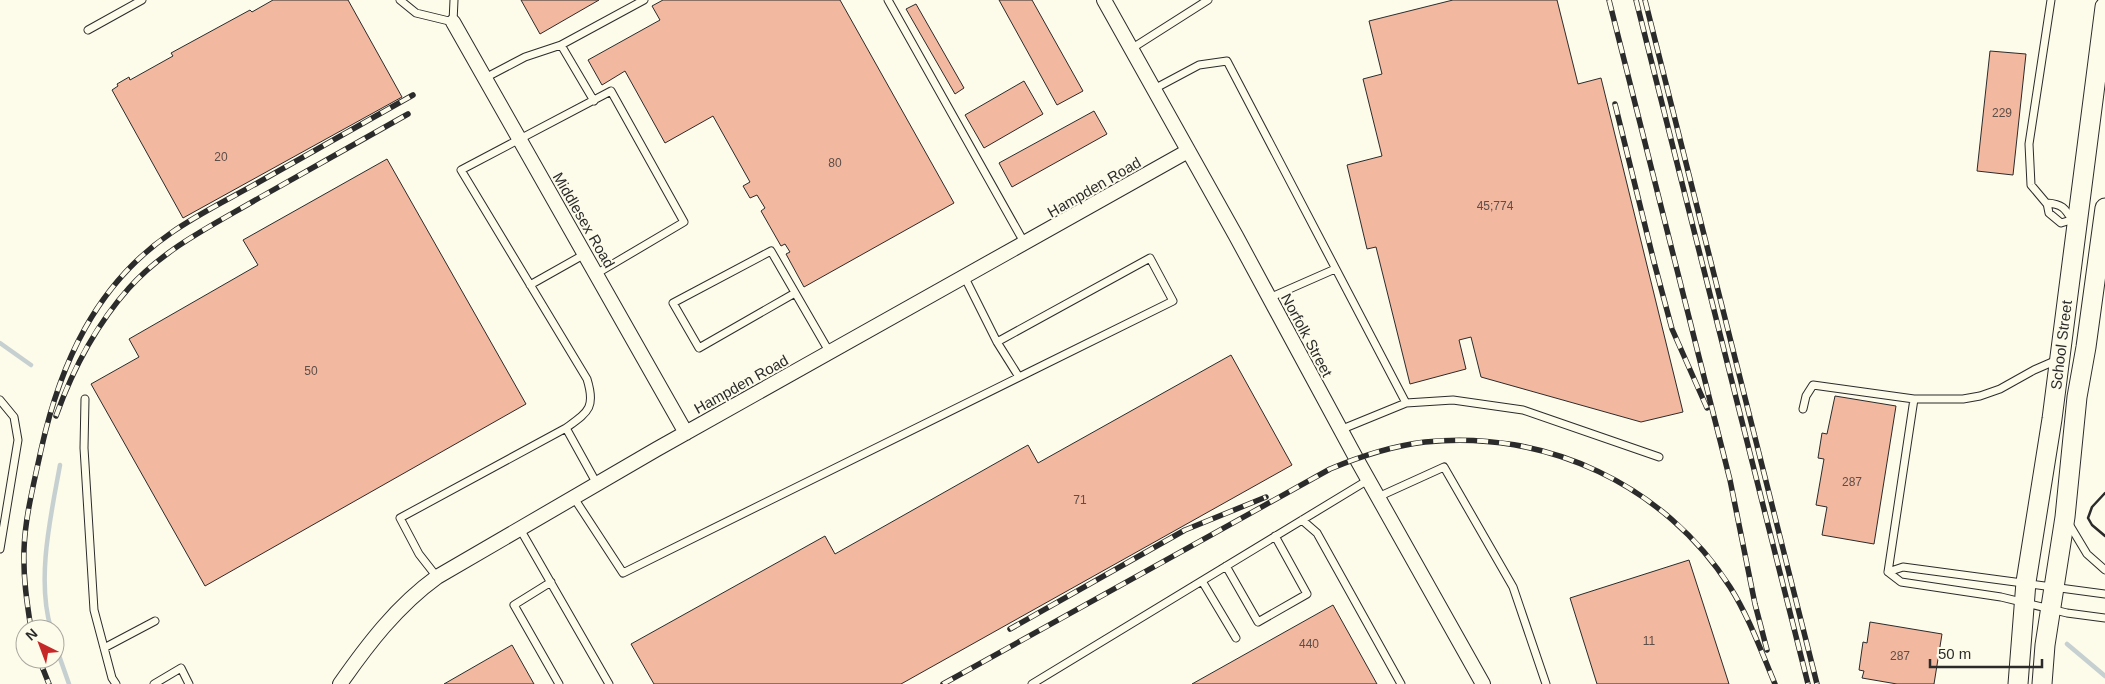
<svg xmlns="http://www.w3.org/2000/svg" width="2105" height="684" viewBox="0 0 2105 684" font-family="Arial,sans-serif">
<rect width="100%" height="100%" fill="#fdfbea"/>
<g fill="none" stroke-linecap="round" stroke-linejoin="round">
<!-- stream -->
<path stroke="#c7d0d0" stroke-width="4.5" d="M0 343 31 365
M51 629C36 579 51 515 60 465
M55 644 69 684
M2067 644 2105 676"/>
</g>
<!-- building -->
<path fill="#f2b8a0" stroke="#2b2b2b" d="M273 0H348L402 97 183 218 112 90 118 86 117 84 129 77 130 80 173 56 171 53 250 10 252 12Z
M521 0H599L540 34Z
M663 0H840L954 203 804 287 786 254 790 252 785 244 781 246 761 211 765 208 757 195 750 198 743 186 750 182 713 116 665 143 625 71 602 85 588 60 660 20 652 6Z
M999 0H1032L1083 91 1057 105Z
M1453 0H1557L1578 84 1601 78 1683 412 1641 422 1481 377 1471 337 1459 340 1466 369 1410 384 1376 247 1367 249 1347 165 1382 156 1363 79 1382 74 1369 21Z
M916 4 964 88 955 94 906 9Z
M1990 51 2026 54 2013 175 1977 171Z
M1024 81 1043 114 984 148 965 115Z
M1094 111 1107 134 1012 187 999 163Z
M387 159 526 404 205 586 91 384 139 357 129 339 258 265 243 240Z
M1231 355 1292 465 901 684H654L631 644 825 536 835 554 1028 445 1038 463Z
M1835 396 1896 406 1874 544 1822 535 1827 507 1816 505 1824 459 1818 458 1822 433 1827 434Z
M1689 560 1729 684H1597L1570 598Z
M1333 605 1377 684H1192Z
M1870 622 1942 634 1934 684H1897L1862 678 1864 671 1859 670 1863 642 1867 643Z
M512 645 534 684H444Z"/>
<g fill="none" stroke-linecap="round" stroke-linejoin="round">
<!-- lane casing -->
<g stroke="#2b2b2b" stroke-width="9">
<path id="lane" d="M400 0 416 13 453 22 454 0
M888 0 1025 244
M88 30 142 0
M561 45 644 0
M1131 49 1208 0
M485 78 525 57 561 45 594 101
M1154 89 1199 65 1227 61 1406 403 1340 430
M2047 204 2031 185 2029 144 2051 0
M2071 220 2061 223 2049 213 2047 203C2062 204 2065 208 2072 220
M530 285 585 254
M795 293 699 348 673 303 771 251 830 353
M1269 298 1335 269
M997 342 1019 377
M85 399 84 448 94 610 112 678 116 684
M1914 399H1963L1980 396 2000 389 2034 370 2057 360
M0 400 14 417 18 440 0 549
M1406 403 1453 400 1523 410 1659 457
M1803 409 1806 396 1813 385 1914 399 1888 572
M566 428 597 484
M1378 497 1444 467 1513 587 1546 684
M574 498 623 573 1173 301 1150 258 997 342 965 278
M1302 520 1317 533 1401 684
M2069 524 2087 554 2105 570
M520 529 609 684
M1226 566 1258 622 1307 594 1275 536
M1888 572 1901 582 2001 597 2067 613 2105 618
M1888 572 1903 567 2105 594
M437 577 419 554 400 518 566 428C588 412 596 408 587 379L461 170 611 91 684 222 596 274
M1202 581 1236 638
M551 582 514 605 559 684
M104 648 155 621
M154 684 181 668 189 684
M1032 684 1368 480"/>
</g>
<!-- street casing -->
<g stroke="#2b2b2b" stroke-width="16">
<path id="street" d="M1104 0 1236 236 1356 458 1483 684
M453 22 686 433
M340 684C368 644 397 606 437 577L657 449 1188 151"/>
</g>
<!-- secondary casing -->
<g stroke="#2b2b2b" stroke-width="21">
<path id="secondary" d="M2018 684 2026 582 2052 419 2105 7
M2042 684 2045 645 2065 517 2077 397 2086 347 2105 208"/>
</g>
<!-- lane -->
<use href="#lane" stroke="#fdfbea" stroke-width="7"/>
<!-- street -->
<use href="#street" stroke="#fdfbea" stroke-width="14"/>
<!-- secondary -->
<use href="#secondary" stroke="#fdfbea" stroke-width="19"/>
<!-- rail casing -->
<g stroke="#2b2b2b" stroke-width="5.5">
<path id="rail" d="M1609 0 1730 480 1755 604 1767 650
M1636 0 1808 684
M1645 0 1817 684
M1615 104 1654 262 1672 329 1707 408
M56 416C73 369 95 326 129 288 165 248 213 225 259 198 309 170 358 142 408 114
M31 629C27 603 23 577 24 550 25 517 34 483 41 450 60 364 96 284 171 233 198 214 229 199 259 182 310 153 362 124 413 95
M1010 629 1185 530 1266 497
M39 659 49 684
M943 684 1330 469C1361 456 1392 446 1425 442 1545 429 1665 485 1730 587 1749 617 1761 651 1775 684"/>
</g>
<!-- rail -->
<use href="#rail" stroke="#fdfbea" stroke-width="4" stroke-dasharray="11" stroke-linecap="butt"/>
<!-- wall -->
<path stroke="#2b2b2b" stroke-width="2.5" d="M2105 493 2092 507 2088 518 2092 525 2105 536"/>
</g>
<g text-anchor="middle" dominant-baseline="central" stroke-width="4" stroke-linejoin="round" paint-order="stroke">
<!-- number labels -->
<g font-size="12" fill="#5d4e48">
<text x="2002" y="113">229</text>
<text x="221" y="157">20</text>
<text x="835" y="163">80</text>
<text x="1495" y="206">45;774</text>
<text x="311" y="371">50</text>
<text x="1852" y="482">287</text>
<text x="1080" y="500">71</text>
<text x="1649" y="641">11</text>
<text x="1309" y="644">440</text>
<text x="1900" y="656">287</text>
</g>
<!-- street labels -->
<g font-size="15" fill="#2b2b2b" stroke="#fdfbea">
<text transform="translate(1094 187) rotate(-30)">Hampden Road</text>
<text transform="translate(584 220) rotate(60)">Middlesex Road</text>
<text transform="translate(1307 335) rotate(62)">Norfolk Street</text>
<text transform="translate(2061 345) rotate(-83)">School Street</text>
<text transform="translate(741 384) rotate(-29)">Hampden Road</text>
</g>
</g>
<!-- north arrow -->
<g transform="translate(40 644) rotate(318)"><circle r="24" fill="#fdfbea" stroke="#a9a89e"/>
<path d="M0-4L9 19L0 12L-9 19Z" fill="#c62828"/>
<text y="-8" font-size="14" font-weight="bold" text-anchor="middle" fill="#2b2b2b">N</text>
</g>
<!-- scale -->
<path d="M1930 659v8h112v-8" fill="none" stroke="#2b2b2b" stroke-width="2.5"/>
<text x="1938" y="659" font-size="15" fill="#2b2b2b" stroke="#fdfbea" stroke-width="4" paint-order="stroke">50 m</text>
</svg>
